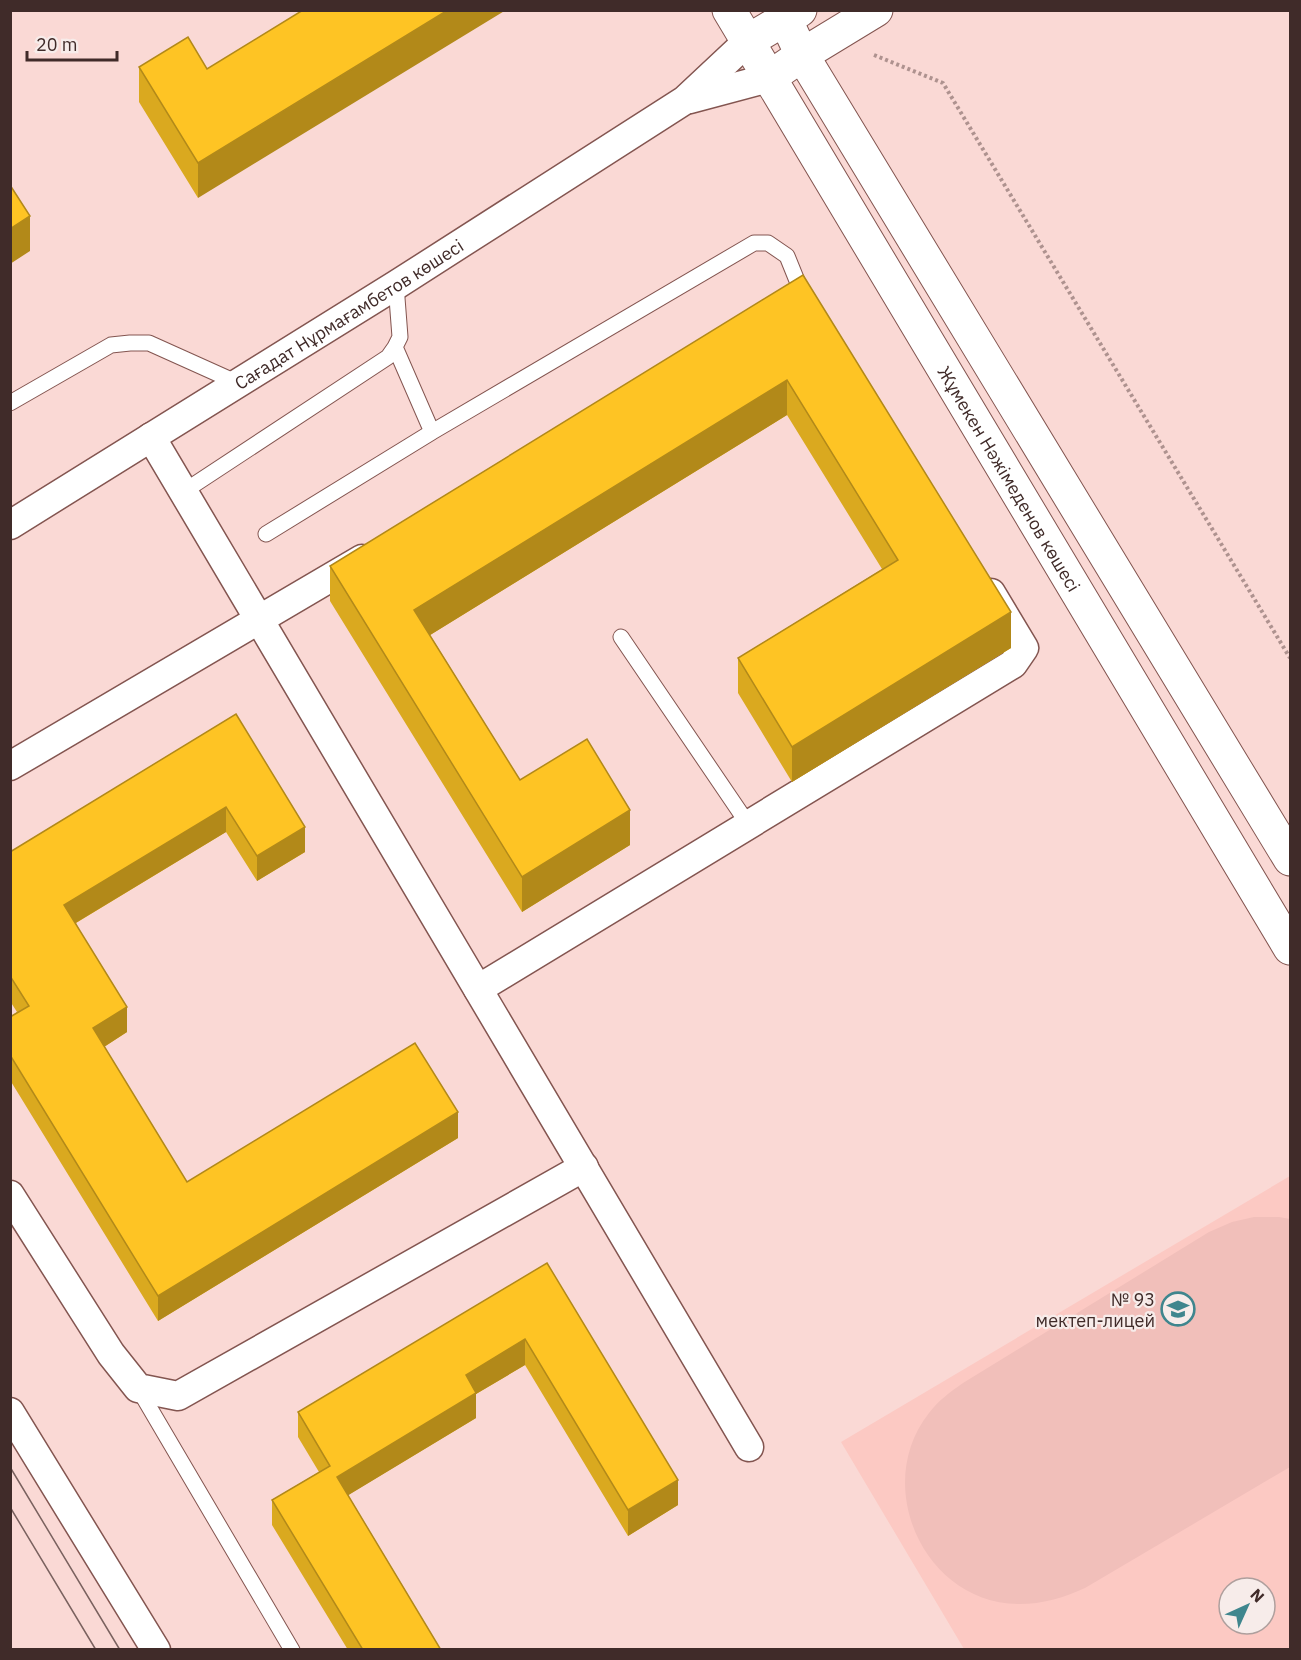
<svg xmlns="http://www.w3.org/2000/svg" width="1301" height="1660" viewBox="0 0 1301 1660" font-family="'IBM Plex Sans',sans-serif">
<rect width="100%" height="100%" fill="#fad9d5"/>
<!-- built -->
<path fill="#fcc9c3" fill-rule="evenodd" d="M1290 1176V1649H964L841 1442ZM1229 1588H1265V1624H1229Z"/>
<!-- garden -->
<path fill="#f1bfba" d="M1254 1217H1279L1290 1219V1467L1085 1588C1063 1598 1043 1604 1019 1604 925 1604 871 1486 929 1413 938 1401 950 1392 963 1383L1209 1232 1232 1222Z"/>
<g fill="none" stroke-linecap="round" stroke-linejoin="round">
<!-- service casing -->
<g stroke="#835550" stroke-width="17">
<path id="service" d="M395 347 432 432 754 243H768L787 256 804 298
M10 403 111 345 130 343H149L238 383
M183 492 388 357 395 347 400 337 396 285
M266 534 432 432
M621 637 748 824
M138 1388 292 1650"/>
</g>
<!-- minor casing -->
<g stroke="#835550" stroke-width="31">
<g id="minor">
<path d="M690 99 769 78"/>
<path d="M151 437 749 1447"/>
<path id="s1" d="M10 525 396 285 685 100 748 41"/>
<path d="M10 766 362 559"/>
<path d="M478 989 1013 664 1024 648 991 593"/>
<path d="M10 1195 111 1354 138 1388 178 1396 584 1167"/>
<path d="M10 1412 156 1650"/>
</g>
</g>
<!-- tertiary casing -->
<g stroke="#835550" stroke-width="35">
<path id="tertiary" d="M748 41 800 10
M769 78 802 55 876 10"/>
</g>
<!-- secondary casing -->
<g stroke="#835550" stroke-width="35">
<g id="secondary">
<path id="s2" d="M729 10 1290 948"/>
<path d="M781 10 802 55 1290 859"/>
</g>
</g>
<!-- path -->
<path stroke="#ae928f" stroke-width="4" stroke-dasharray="3 3" stroke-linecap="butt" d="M874 55 943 83 1290 658"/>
<!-- service -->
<use href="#service" stroke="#fff" stroke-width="15"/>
<!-- minor -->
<use href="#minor" stroke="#fff" stroke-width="28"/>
<!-- tertiary -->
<use href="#tertiary" stroke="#fff" stroke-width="33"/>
<!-- secondary -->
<use href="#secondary" stroke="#fff" stroke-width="33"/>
<!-- tram -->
<path stroke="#7a625f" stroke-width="1.5" d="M10 1467 120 1650
M10 1507 96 1650"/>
</g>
<!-- wall -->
<path fill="#daa91f" d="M139 67 207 69 198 198 139 102Z
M803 275 1011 648 792 782 738 693V658L882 569 787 415 430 635 520 780 630 845 522 912 330 601V566Z
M236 714 305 852 257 881 226 832 76 923 127 1032 104 1047 187 1182 458 1138 158 1321 10 1080V1017L17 1012 10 1001V852Z
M547 1263 678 1505 628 1536 525 1365 476 1394V1418L348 1495 441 1650H348L272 1525V1500L319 1472 298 1437V1412Z"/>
<!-- shaded-wall -->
<path fill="#b28919" d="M448 10H506L198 198V163Z
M30 216V251L10 264V229Z
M787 380V415L414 645V610Z
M1011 612V648L792 782V747Z
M226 807V832L64 930V905Z
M630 810V845L522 912V877Z
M305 827V852L257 881V856Z
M127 1007V1032L93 1054V1028Z
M458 1112V1138L158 1321V1296Z
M525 1339V1365L476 1394V1418L337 1502V1477L466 1375Z
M678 1480V1505L628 1536V1510Z"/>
<!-- building -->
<path fill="#fec424" stroke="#b28919" stroke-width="1.5" d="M303 10H448L198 163 139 67 188 37 207 69Z
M10 185 30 216 10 229Z
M803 275 1011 612 792 747 738 658 898 560 787 380 414 610 520 780 587 739 630 810 522 877 330 566Z
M236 714 305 827 257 856 226 807 64 905 127 1007 93 1028 187 1182 415 1043 458 1112 158 1296 10 1055V1017L29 1006 10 976V852Z
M547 1263 678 1480 628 1510 525 1339 466 1375 476 1393 337 1477 441 1650H363L272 1500 330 1466 298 1412Z"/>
<!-- icons -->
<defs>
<g id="school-ring" transform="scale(1.725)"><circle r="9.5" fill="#f7ecea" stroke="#3f868e" stroke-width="1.5"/><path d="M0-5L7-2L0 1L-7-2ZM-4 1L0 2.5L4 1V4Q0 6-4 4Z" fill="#3f868e"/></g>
</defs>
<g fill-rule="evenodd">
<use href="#school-ring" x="1178" y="1309"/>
</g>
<g text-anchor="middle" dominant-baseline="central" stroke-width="4.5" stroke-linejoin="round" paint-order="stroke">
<!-- street labels -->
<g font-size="18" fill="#402b29" stroke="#f7ecea">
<text stroke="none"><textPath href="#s1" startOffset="399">Сағадат Нұрмағамбетов көшесі</textPath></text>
<text stroke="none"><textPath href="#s2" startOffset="546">Жұмекен Нәжімеденов көшесі</textPath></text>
</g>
<!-- poi labels -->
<g font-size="18" fill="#402b29" stroke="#f7ecea" text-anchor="end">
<text x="1155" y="1299">№ 93<tspan x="1155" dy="21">мектеп-лицей</tspan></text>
</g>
</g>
<!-- border -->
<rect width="1301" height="1660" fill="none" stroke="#402b29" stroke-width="24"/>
<!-- north arrow -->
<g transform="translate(1247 1606) rotate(45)"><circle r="28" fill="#f7ecea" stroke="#ae9f9d" stroke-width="1.5"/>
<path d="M0-4.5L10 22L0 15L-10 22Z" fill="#3f868e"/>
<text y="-9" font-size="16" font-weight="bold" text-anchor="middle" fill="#402b29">N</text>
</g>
<!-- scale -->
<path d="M27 51v9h90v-9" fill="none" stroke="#402b29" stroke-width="3"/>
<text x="36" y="51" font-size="18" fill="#402b29" stroke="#f7ecea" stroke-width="4.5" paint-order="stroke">20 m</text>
</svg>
